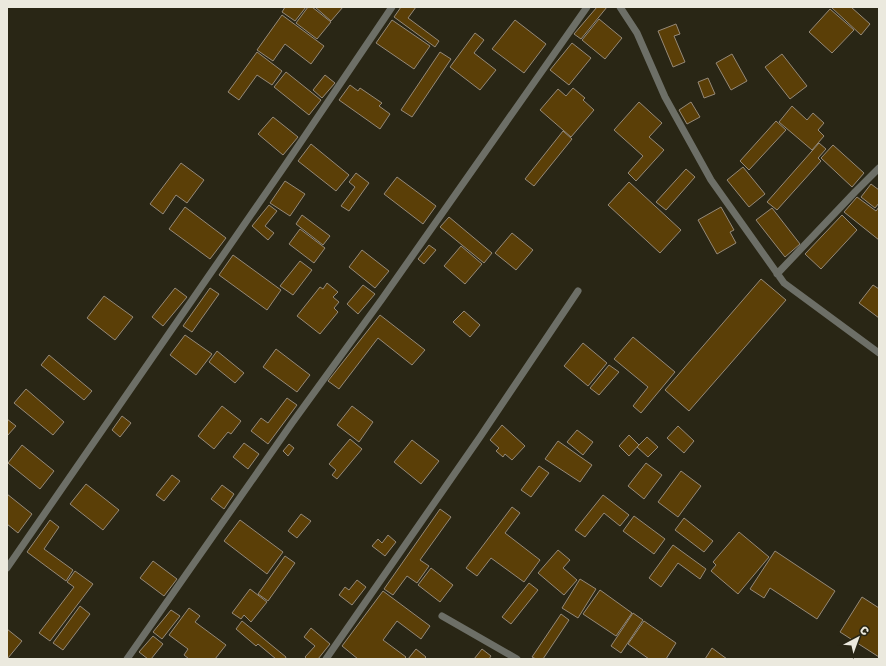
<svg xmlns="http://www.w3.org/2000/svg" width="886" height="666" viewBox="0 0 886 666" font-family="Rubik,sans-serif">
<rect width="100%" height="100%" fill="#292615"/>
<!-- building -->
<path fill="#5b3f07" stroke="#958978" d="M285 7H306L295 21 282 12Z
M308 7H312L331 22 317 39 296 23Z
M315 7H343L331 21Z
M401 7H416L408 18 439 41 435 47 394 17Z
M597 7H607L581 39 574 34Z
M831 7H851L870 24 861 35Z
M830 9 854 30 832 53 809 32Z
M282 15 324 46 311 64 285 44 273 61 257 50Z
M599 19 622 38 605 59 582 40Z
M392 20 430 46 414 69 376 43Z
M515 20 546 44 524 73 492 49Z
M676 24 680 34 674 36 685 62 673 67 658 31Z
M475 33 484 40 474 53 496 70 480 90 450 67Z
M572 43 591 58 569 85 550 70Z
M257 52 282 71 272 85 257 75 239 100 228 92Z
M440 52 451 59 412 117 401 110Z
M732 54 747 81 731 90 716 63Z
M782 54 807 86 790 99 765 67Z
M286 72 321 100 309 115 274 87Z
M325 75 335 83 322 98 313 90Z
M708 78 715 94 704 98 698 82Z
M350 85 358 91 360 88 382 103 379 106 390 114 380 129 339 100Z
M573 88 585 98 583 100 594 110 571 137 540 110 558 89 566 96Z
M639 102 662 123 649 137 664 150 636 181 628 173 643 156 614 130Z
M691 102 700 117 687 124 679 110Z
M792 106 807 120 813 113 824 123 818 130 824 136 812 150 779 122Z
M273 117 298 137 283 155 258 134Z
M776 121 786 130 749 170 740 161Z
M563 131 572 139 534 186 525 179Z
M819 143 826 149 818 158 821 161 777 210 767 202Z
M311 144 349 175 336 191 298 161Z
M833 145 864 173 852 187 821 158Z
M181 163 204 180 187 203 176 195 163 214 150 204Z
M743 167 765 194 749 207 727 180Z
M686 169 695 177 666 210 656 202Z
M356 173 369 183 349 211 341 206 355 187 349 182Z
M397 177 436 206 423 224 384 194Z
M285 181 305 194 290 216 270 203Z
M629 182 681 230 660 253 608 205Z
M871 184 879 190V203L875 208 861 197Z
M857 197 876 211 879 207V240L844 212Z
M269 205 277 211 265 226 274 233 268 240 252 226Z
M185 207 226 238 210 259 169 229Z
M721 207 734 230 730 232 736 243 717 254 698 220Z
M772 208 800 244 785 257 756 220Z
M302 215 330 236 323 245 296 224Z
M842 215 857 230 821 269 805 254Z
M449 217 492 253 484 263 440 227Z
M300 229 325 248 314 263 289 244Z
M512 233 533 250 516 270 495 253Z
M429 245 436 250 424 264 418 259Z
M461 246 482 264 465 284 444 266Z
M362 250 389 271 375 288 349 267Z
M233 255 281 290 267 310 219 275Z
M300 261 312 270 293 295 280 286Z
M761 279 786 300 689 411 665 390Z
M327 283 338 292 333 297 339 302 334 308 338 312 320 334 297 316 320 287 323 289Z
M363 285 375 294 358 314 347 304Z
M873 285 879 289V318L859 303Z
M175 288 187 297 163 326 152 317Z
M210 288 219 294 192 332 183 326Z
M104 296 133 317 115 340 87 318Z
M464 311 480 325 470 337 453 322Z
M380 315 425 350 412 365 378 338 339 389 328 381Z
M185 335 212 354 196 375 170 355Z
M633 337 675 372 641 413 633 406 648 387 614 359Z
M583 343 607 363 588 386 564 366Z
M276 349 310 375 297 392 263 367Z
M217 351 244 373 235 383 209 362Z
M49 355 92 391 84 400 41 365Z
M609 365 619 372 599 395 590 388Z
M26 389 64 422 53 435 14 403Z
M287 398 297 405 268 444 251 431 261 418 268 423Z
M222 406 241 421 231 434 228 432 214 449 198 436Z
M352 406 373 422 359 442 337 425Z
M122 416 131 423 120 437 112 430Z
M7 419 16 426 7 436Z
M502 425 525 446 512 460 505 454 503 457 496 451 499 448 490 440Z
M678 426 694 441 684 453 667 438Z
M577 430 593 442 583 455 567 442Z
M629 435 639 445 629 456 619 446Z
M647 437 658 447 648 457 637 447Z
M350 439 362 449 337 479 332 475 336 470 329 464Z
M412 440 439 461 421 484 394 462Z
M558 441 592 465 580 482 545 459Z
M244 443 259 454 248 469 233 457Z
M289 444 294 448 288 456 283 451Z
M22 445 54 471 40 489 8 463Z
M646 463 662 475 644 499 628 486Z
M539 466 549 473 531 497 521 490Z
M681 471 701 486 678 517 658 502Z
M172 475 180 481 164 501 156 495Z
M86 484 119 510 103 530 70 504Z
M222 485 234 494 224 509 211 499Z
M7 494 32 514 18 533 7 524Z
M603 495 629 515 620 526 604 513 585 537 575 530Z
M512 507 520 513 505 533 540 560 524 582 491 558 477 576 466 568Z
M440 509 451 517 420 560 429 566 417 583 407 576 393 595 384 589Z
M301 514 311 521 297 538 288 531Z
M634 516 665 539 654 554 623 531Z
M684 518 713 541 704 552 675 530Z
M50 520 59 527 44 549 73 570 66 581 27 552Z
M240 520 283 552 267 574 224 541Z
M739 532 769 557 738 594 711 571 716 565 713 562Z
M388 535 396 542 385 556 372 546 378 539 382 543Z
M673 545 706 569 700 579 678 563 661 587 649 578Z
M558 550 570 560 563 568 577 580 564 595 538 573Z
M775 551 835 591 817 619 770 588 764 598 750 589Z
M285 556 295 563 268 601 258 594Z
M153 561 177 579 164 596 140 578Z
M431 568 453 585 440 602 418 585Z
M75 571 93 584 50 641 39 633 74 587 67 582Z
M580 579 596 589 578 618 562 608Z
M357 580 366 587 352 605 339 595 345 587 349 590Z
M529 583 538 590 511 624 502 617Z
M250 589 267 602 251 622 244 615 241 619 232 613Z
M600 590 632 613 616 636 583 614Z
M383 591 430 626 421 639 397 621 383 640 406 657 404 659H358L342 646Z
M862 597 879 608V657L840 632Z
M80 606 90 614 63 650 53 643Z
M189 608 200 616 195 622 226 645 215 659H200L199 658 198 659H189L184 655 188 649 169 635Z
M171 610 180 616 162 639 153 632Z
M633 613 643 620 621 653 611 646Z
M561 614 569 620 543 659H536L532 657Z
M242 621 286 657 285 659H276L258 644 256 646 236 629Z
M644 621 676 643 666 659H649L628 644Z
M311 628 330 644 318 659H307L305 657 315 646 304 637Z
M7 629 22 641 8 658 7 657Z
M153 636 163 644 151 659H148L139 652Z
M712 648 727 659H705Z
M416 649 426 657 424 659H408Z
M482 649 491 656 489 659H474Z"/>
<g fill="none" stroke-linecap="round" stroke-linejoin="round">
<!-- service -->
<path stroke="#6d6f67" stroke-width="7" d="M620 7 637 33 665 97 711 180 784 283 879 353
M777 274 855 192 879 168
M7 568 286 164 392 7
M442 616 517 659
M127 659 292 423 382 299 587 7
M326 659 480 437 578 291"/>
</g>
<!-- border -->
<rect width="886" height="666" fill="none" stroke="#ebe9de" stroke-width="16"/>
<!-- north arrow -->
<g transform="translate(858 638) rotate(41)" stroke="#292615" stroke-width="3" paint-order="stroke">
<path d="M0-3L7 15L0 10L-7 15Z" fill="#ebe9de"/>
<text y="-6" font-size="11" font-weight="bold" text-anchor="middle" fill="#ebe9de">С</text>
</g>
</svg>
